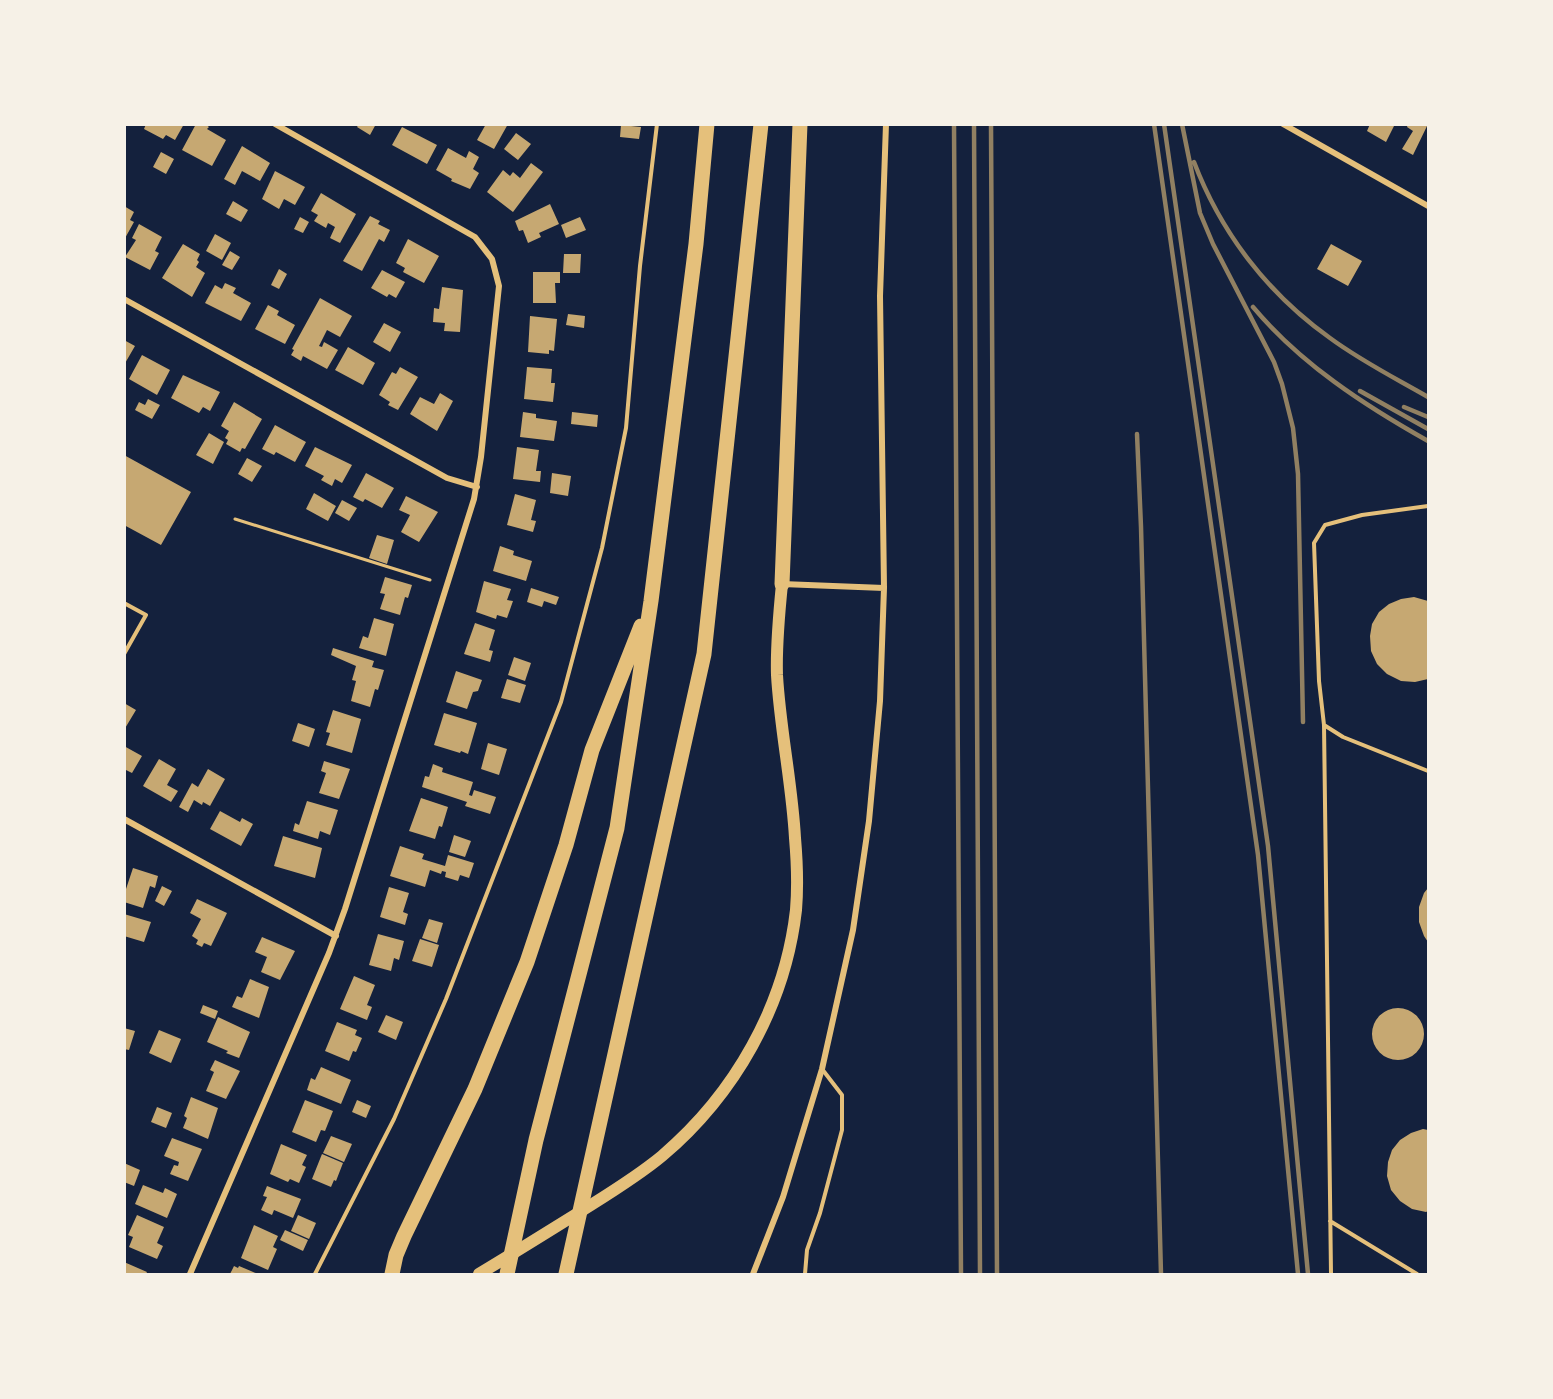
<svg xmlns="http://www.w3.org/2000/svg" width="1553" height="1399" viewBox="0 0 1553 1399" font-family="Ubuntu,sans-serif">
<rect width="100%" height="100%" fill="#14213d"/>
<!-- building -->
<path fill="#c6a872" d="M146 124H184L175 140 166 135 163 139 144 129Z
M196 124H205L209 127 207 129 226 140 212 166 182 150Z
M359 124H376L370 135 357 127Z
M486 124H508L494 149 477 140Z
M1370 124H1395L1386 142 1367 131Z
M1408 124H1428L1413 155 1402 149 1413 131 1407 127Z
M621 125 641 127 639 139 620 137Z
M402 127 437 145 427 164 392 145Z
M516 133 531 144 518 160 504 149Z
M242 146 270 163 260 181 242 171 235 185 224 179Z
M448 148 466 158 469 151 479 157 473 169 479 173 470 189 451 181 452 179 436 170Z
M161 152 174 159 166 174 153 167Z
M531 163 543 172 513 212 487 192 503 170 510 176 513 172 520 178Z
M275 171 305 187 295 205 284 199 279 209 262 199Z
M321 193 356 214 340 243 330 238 335 227 328 223 326 228 314 221 318 215 311 211Z
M233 201 248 210 241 222 226 214Z
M550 204 559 224 539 233 541 237 528 243 523 230 519 231 515 221Z
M124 206 134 212 130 220 134 222 124 240Z
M370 216 380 221 378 224 390 230 384 242 379 239 362 271 343 261Z
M300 217 309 222 303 233 294 229Z
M580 217 586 230 566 238 561 225Z
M139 224 162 237 155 251 159 253 150 270 125 257 136 240 132 238Z
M215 234 231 243 222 260 206 251Z
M408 239 439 256 424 283 403 272 405 268 396 263Z
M183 244 200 254 197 260 199 262 196 267 205 273 192 297 162 278Z
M1331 244 1362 261 1348 286 1317 269Z
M230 251 240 257 232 270 222 265Z
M564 254H581L580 273H563Z
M279 269 287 274 279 289 271 285Z
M382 270 405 282 396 298 389 294 387 297 371 288Z
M533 272H560V283H555L556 303H533Z
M225 283 236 288 233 293 251 303 241 321 205 303 215 285 222 289Z
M442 287 463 290 460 332 444 331 445 323 433 322 434 308 439 309Z
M320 298 352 316 340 337 327 330 319 346 322 347 324 342 338 350 327 369 303 356 301 361 291 355 294 350 292 349Z
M268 305 279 311 277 315 295 325 285 344 255 329Z
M568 314 585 316 584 328 566 325Z
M530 316 557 319 554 351 549 350V354L528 352Z
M384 323 401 332 390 352 373 342Z
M124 340 135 346 124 365Z
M348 347 375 363 363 385 335 370Z
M142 355 170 370 157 395 129 379Z
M400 367 418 377 398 410 388 405 390 402 379 395 392 372 396 374Z
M527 367 552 369 551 383H555L553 402 524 399Z
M183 375 220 392 210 411 203 407 199 413 171 398Z
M440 393 453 401 437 431 410 414 420 397 434 404Z
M148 399 160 405 152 419 135 410 139 402 145 405Z
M234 402 262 419 245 449 242 448 240 452 226 444 228 440 225 438 229 431 221 426Z
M523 412 536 414V418L557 421 554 441 520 437Z
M572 412 598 415 597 427 571 424Z
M275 425 306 442 295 462 276 452 274 455 262 449Z
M209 433 224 442 213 464 196 455Z
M315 447 352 465 342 483 335 479 332 486 321 480 324 476 305 466Z
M517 447 539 450 536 471H541L540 482 513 479Z
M124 455 191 492 161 545 124 525Z
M247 458 262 466 252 482 238 474Z
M366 473 394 488 382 508 365 499 363 502 353 497Z
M552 473 571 476 568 496 550 493Z
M314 493 336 506 328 521 306 509Z
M515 494 536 500 531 520 536 521 533 532 507 525Z
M406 496 438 512 419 542 401 532 410 515 399 510Z
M342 500 357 508 349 521 335 513Z
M377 535 394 540 387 564 369 558Z
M500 546 514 551 513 555 532 561 526 581 493 571Z
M385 577 412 585 408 598 405 597 400 615 380 609 385 594 380 593Z
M484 581 511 589 507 600 513 601 507 618 497 615 496 619 476 612Z
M531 588 559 597 556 605 544 601 542 607 527 602Z
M1414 597 1428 601V679L1415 682 1401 681 1387 674 1377 664 1371 651 1370 636 1372 624 1379 612 1389 604 1401 599Z
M374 618 394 624 386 656 359 648 363 636 368 638Z
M475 623 495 630 489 650 493 651 490 662 464 654Z
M333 648 374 661 372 667 384 670 378 690 375 689 370 707 351 701 356 681 352 680 356 666 331 655Z
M514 657 531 663 525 681 508 675Z
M456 671 482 680 478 691 473 692 467 709 446 702Z
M507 679 526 685 520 703 501 698Z
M124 703 136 710 124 730Z
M333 710 361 719 352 753 326 745 330 733 326 732Z
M444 713 477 723 468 754 461 751 460 753 434 745Z
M298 723 315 729 309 747 292 741Z
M488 743 507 749 499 775 481 769Z
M124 746 142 756 132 773 124 769Z
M159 759 176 769 167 785 178 791 171 802 143 786Z
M324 761 350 769 339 799 319 793 326 773 321 771Z
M433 764 443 768 442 772 473 782 469 795 472 796 474 790 496 797 490 814 465 806 467 802 422 787 425 776 429 777Z
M208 769 225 779 210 806 203 802 202 805 194 800 188 812 179 807 192 783 198 787Z
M421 798 448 807 442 827 439 826 435 839 409 831Z
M307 801 338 810 330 835 320 831 318 839 293 831 295 823 299 825Z
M220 811 240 822 242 818 253 824 241 846 210 829Z
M454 835 471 841 465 857 449 852Z
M283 836 322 848 315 878 274 866Z
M400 846 424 854 422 859 445 866 448 855 474 863 469 878 460 875 458 881 445 877 446 872 442 871 441 874 430 870 425 887 390 876Z
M133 868 158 876 155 888 150 886 143 908 124 902V895Z
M162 886 172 891 164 906 155 901Z
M389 887 409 893 403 912 408 914 405 925 380 917Z
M1428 888V942L1424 936 1419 922V907L1424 893Z
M197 899 227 913 211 946 204 943 202 947 196 944 198 940 192 936 201 919 190 913Z
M124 914 151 922 144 942 124 936Z
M429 919 443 923 437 943 422 938Z
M378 934 404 941 399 960 394 958 391 971 369 965Z
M262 937 295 951 280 980 261 972 267 957 255 952Z
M420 939 439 945 432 967 412 961Z
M354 976 375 985 367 1005 372 1007 367 1020 340 1009Z
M250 979 269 987 259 1018 232 1007 237 996 242 998Z
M203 1005 218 1011 215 1019 200 1013Z
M1372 1034a26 26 0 1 1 52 0a26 26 0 1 1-52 0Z
M386 1015 403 1022 396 1040 378 1032Z
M218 1017 250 1032 239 1058 226 1053 228 1051 207 1042Z
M337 1022 357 1030 355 1035 362 1038 356 1052 353 1051 349 1061 325 1051Z
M124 1028 135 1031 129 1050 124 1049Z
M159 1030 181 1039 171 1063 149 1053Z
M215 1060 240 1071 226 1099 206 1091 214 1072 210 1070Z
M321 1067 351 1080 341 1104 307 1090 311 1078 315 1080Z
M191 1097 218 1108 208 1139 183 1128 187 1118 184 1116Z
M305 1100 333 1111 325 1131 321 1130 316 1142 292 1132Z
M357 1100 371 1106 366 1118 352 1112Z
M157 1107 172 1113 166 1128 151 1122Z
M1423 1129 1428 1130V1211L1426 1212 1412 1209 1400 1201 1391 1190 1387 1176 1388 1162 1392 1150 1400 1140 1411 1133Z
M331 1136 352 1144 344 1162 323 1153Z
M172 1138 202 1149 188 1181 170 1174 174 1165 178 1166 179 1162 164 1156Z
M281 1144 307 1155 302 1165 306 1167 299 1183 290 1179 288 1182 270 1174Z
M322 1154 343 1163 336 1181 334 1180 331 1187 312 1179Z
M124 1163 140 1170 134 1186 124 1182Z
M143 1185 163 1193 165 1188 177 1194 167 1218 135 1204Z
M267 1186 301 1199 293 1218 274 1210 272 1215 261 1210 267 1197 263 1196Z
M137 1215 164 1227 157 1243 163 1246 157 1259 129 1247 133 1237 128 1235Z
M298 1215 316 1223 309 1239 291 1231Z
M254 1225 278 1236 273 1247 277 1249 268 1270 241 1258Z
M285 1230 308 1240 303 1251 280 1240Z
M124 1262 147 1272 146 1274H124Z
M234 1266 238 1268 239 1266 258 1274H230Z"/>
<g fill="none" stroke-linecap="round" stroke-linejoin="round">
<!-- path -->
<path stroke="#e5c07b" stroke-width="3" d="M235 519 430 580"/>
<!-- service -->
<path stroke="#e5c07b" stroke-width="4" d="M124 603 146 615 124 654
M1324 725 1343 737 1428 771
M1330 1221 1417 1274
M315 1274 394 1119 446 999 561 702 602 548 626 428 640 266 657 124
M805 1274 807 1250 820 1213 842 1130V1095L822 1069
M1331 1274 1324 725 1319 681 1314 543 1325 525 1362 515 1428 506"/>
<!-- minor -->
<path stroke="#e5c07b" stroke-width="6" d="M1283 124 1428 206
M124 299 447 478 477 487
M782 584 884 588
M124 819 336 936
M190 1274 329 953 345 909 474 499 481 457 499 286 492 259 475 237 275 124
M753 1274 783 1197 822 1069 853 930 869 821 880 701 884 588 880 296 886 124"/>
<!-- secondary -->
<path stroke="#e5c07b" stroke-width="12" d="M479 1274C514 1253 549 1231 583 1210 610 1193 638 1176 662 1156 735 1094 785 1006 796 910 798 886 797 861 795 838 792 783 780 729 777 675 776 645 779 614 782 584"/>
<!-- motorway -->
<path stroke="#e5c07b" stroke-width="15" d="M782 584 800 124
M392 1274 396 1255 404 1236 475 1089 527 962 566 845 592 750 641 626
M507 1274 536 1140 617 828 651 601 696 244 707 124
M566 1274 704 654 761 124"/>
<!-- rail -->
<path stroke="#918062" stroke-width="4.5" d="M954 124 961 1274
M974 124 980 1274
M991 124 997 1274
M1154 124 1258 855 1298 1274
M1164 124 1268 846 1308 1274
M1182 124 1200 213 1213 244 1274 362 1282 384 1293 428 1298 474 1303 722
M1194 162C1221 233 1268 294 1330 338 1361 361 1395 378 1428 397
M1253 307C1301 364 1364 405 1428 441
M1360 391 1428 429
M1404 407 1428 417
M1137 434 1141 527 1161 1274"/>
</g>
<!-- border -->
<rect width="1553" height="1399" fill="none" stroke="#f6f1e7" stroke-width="252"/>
</svg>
